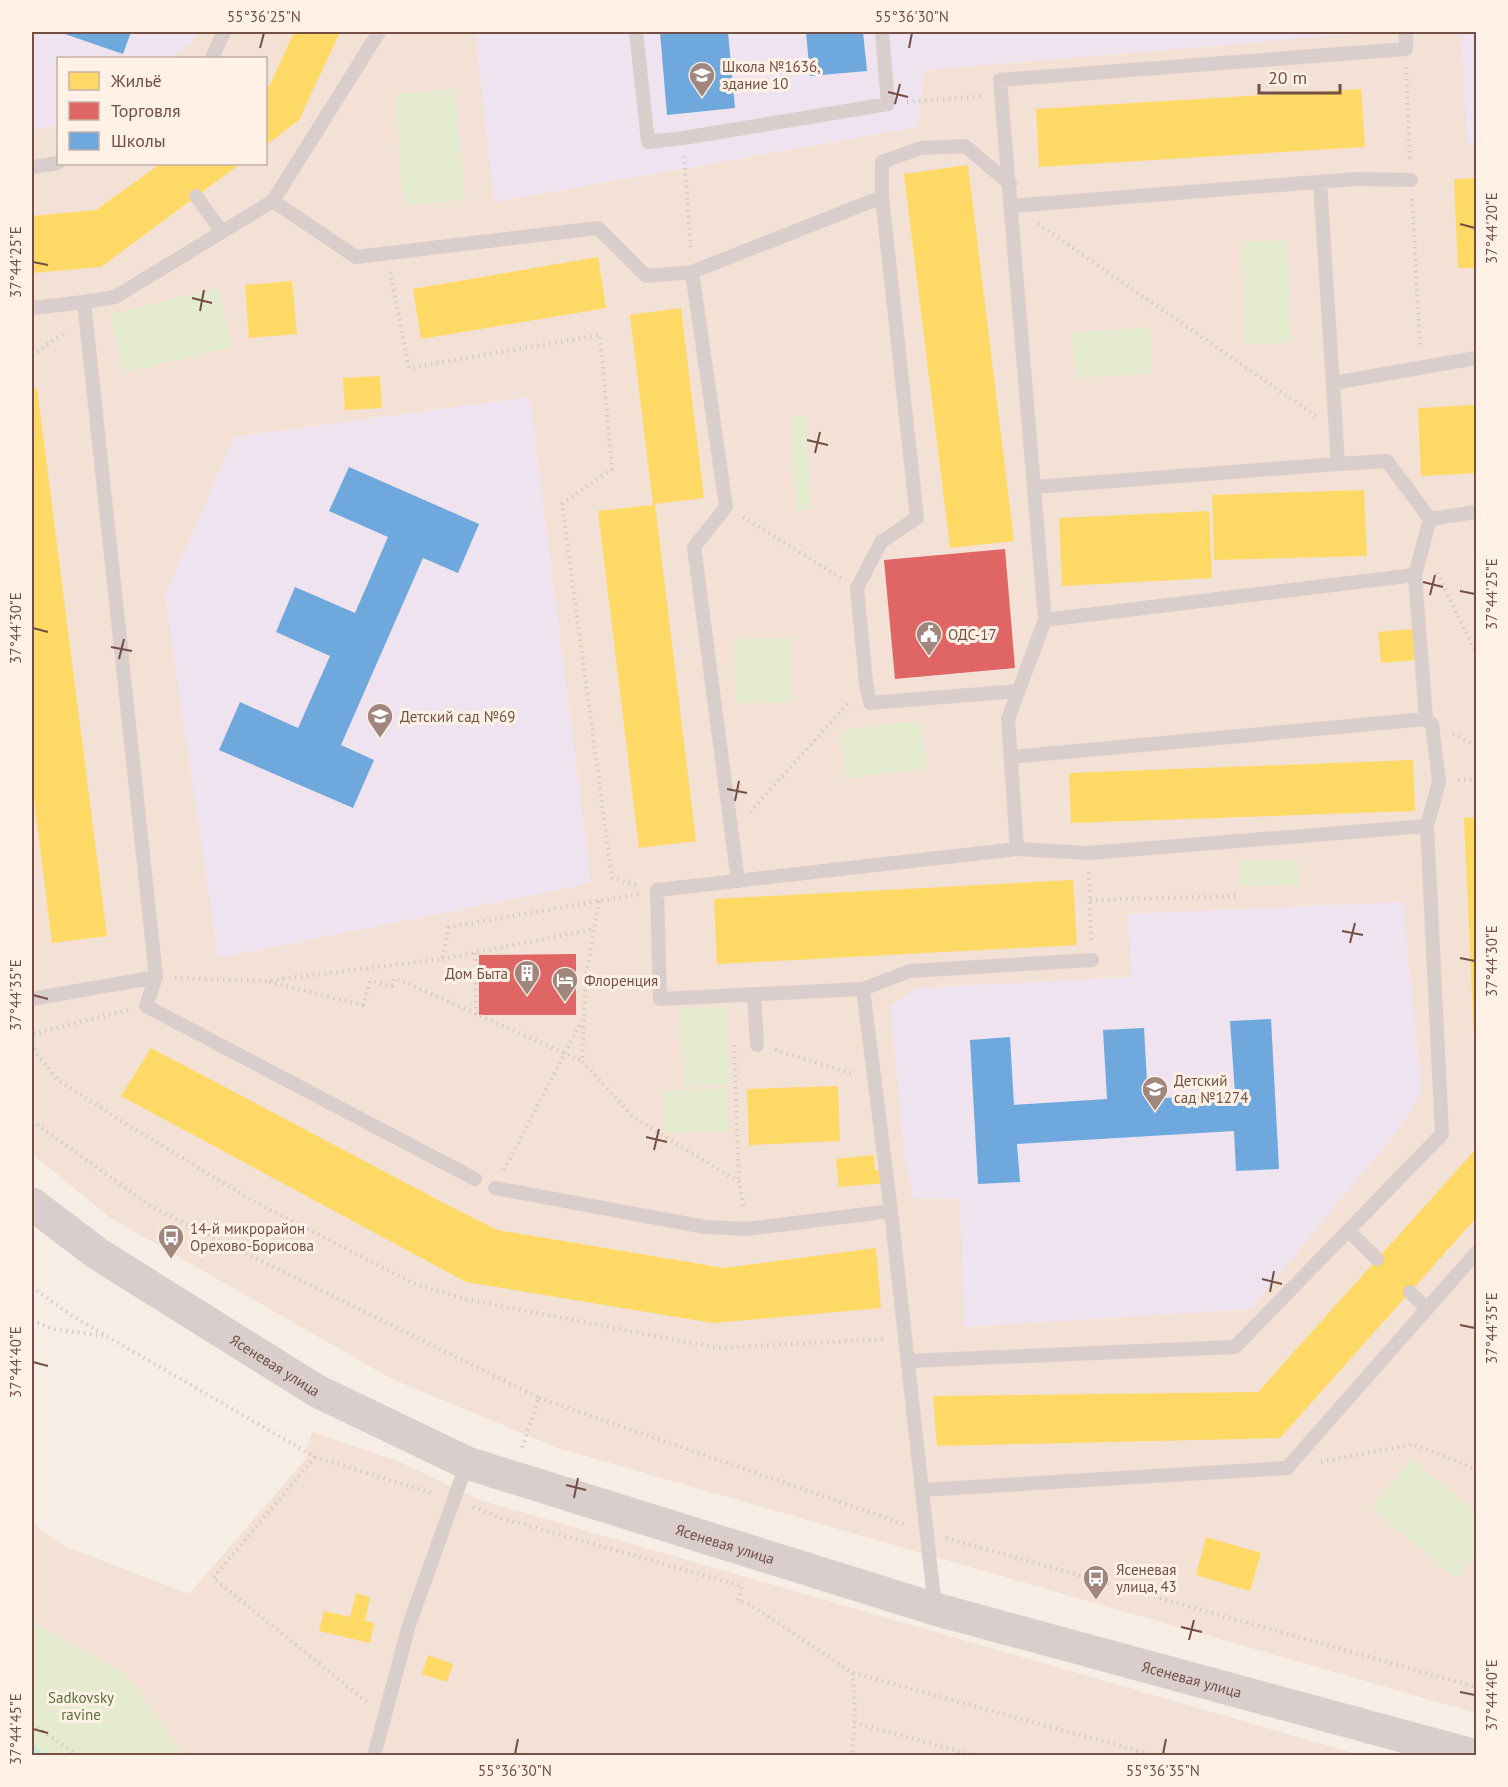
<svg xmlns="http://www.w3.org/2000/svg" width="1508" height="1787" viewBox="0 0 1508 1787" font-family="'PT Sans',sans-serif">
<rect width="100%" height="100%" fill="#f6ede5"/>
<!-- residential -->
<path fill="#f2e1d4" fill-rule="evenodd" d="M32 32H1476V1713L558 1448 392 1379 111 1218 32 1154ZM58 58H266V164H58Z
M312 1432 400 1462 480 1500 1360 1755H32V1523L64 1546 189 1594 306 1459V1452Z"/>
<!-- education -->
<path fill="#efe3f0" d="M32 32H198L194 41 171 58H58V126L32 129Z
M475 32H1380L924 70 918 127 494 202Z
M1461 32H1476V143L1467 144Z
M530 397 591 881 573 887 218 958 165 596 234 437Z
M1403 902 1422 1093 1397 1131 1251 1309 964 1327 960 1199 913 1198 905 1160 890 1006 918 988 1131 977 1128 914Z"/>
<!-- green -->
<path fill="#e4ebcf" d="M455 89 465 200 404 205 395 94Z
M1288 241 1291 343 1245 344 1242 242Z
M218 288 232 347 124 373 110 314Z
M1150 327 1153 373 1076 378 1073 333Z
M807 415 811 510H796L791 416Z
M791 638 792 702 735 703 734 639Z
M921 721 927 769 846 778 841 730Z
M1241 861H1298L1299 885 1241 886Z
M727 1007 729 1084 684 1086 681 1008Z
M727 1088 729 1131 664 1133 662 1091Z
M1412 1459 1476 1513V1554L1456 1579 1372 1508Z
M32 1622 126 1674 182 1755H32Z"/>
<!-- homes -->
<path fill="#ffd966" d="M294 32H340L299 120 266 145V88L270 85Z
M1361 89 1365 147 1039 167 1036 109Z
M160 164H240L101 267 32 273V216L96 210Z
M968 165 1014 541 950 548 904 174Z
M1476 178V268H1458L1454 179Z
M598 257 606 308 421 339 413 289Z
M292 281 297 334 249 338 245 285Z
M681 308 704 498 655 504 696 841 639 848 598 511 653 505 630 315Z
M380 376 382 408 345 410 343 378Z
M37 388 107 936 52 943 32 784V389Z
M1476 405V473L1421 476 1418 408Z
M1364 490 1367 556 1214 560 1212 495Z
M1209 511 1212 578 1062 586 1059 518Z
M1413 629 1416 660 1381 663 1378 632Z
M1413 760 1415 811 1071 823 1069 773Z
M1476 817V1058H1475L1464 818Z
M1073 880 1077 945 717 964 714 899Z
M151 1048 442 1202 497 1230 724 1268 876 1248 881 1308 713 1323 466 1282 121 1096Z
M838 1086 840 1141 749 1145 747 1089Z
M1476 1149V1218L1280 1438 937 1446 933 1396 1258 1392Z
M874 1155 875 1170 884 1169 885 1183 839 1187 836 1159Z
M1206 1537 1261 1553 1250 1591 1196 1575Z
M356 1593 370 1597 365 1621 374 1623 370 1643 319 1631 324 1611 350 1617Z
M428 1655 453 1664 447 1682 422 1674Z"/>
<!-- shops -->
<path fill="#e06666" d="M1005 549 1015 668 895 679 884 560Z
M576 954V1015H479V955Z"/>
<!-- schools -->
<path fill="#6fa8dc" d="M59 32H131L123 54Z
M660 32H728L735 108 667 115Z
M806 32H863L867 71 810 76Z
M349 467 479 524 458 573 423 558 341 745 374 760 353 808 219 750 240 702 298 728 330 656 276 632 295 587 355 613 388 537 329 511Z
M1271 1019 1279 1169 1236 1171 1234 1131 1017 1144 1020 1182 978 1184 970 1040 1010 1037 1014 1105 1107 1099 1103 1030 1144 1028 1148 1099 1235 1094 1230 1021Z"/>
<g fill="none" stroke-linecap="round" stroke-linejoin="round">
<!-- stream -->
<path stroke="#c6e8e6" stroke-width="8" d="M32 1749 40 1756"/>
<!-- path -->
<path stroke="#d7cbc8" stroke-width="4" stroke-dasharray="1.5 4.5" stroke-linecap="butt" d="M1406 67 1410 162
M907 102 983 96
M684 156 691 251
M1412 199 1420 347
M1038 224 1316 416
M390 272 409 368 600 335 612 469 562 504 612 878 639 886
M32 355 67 331
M743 517 841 578
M1437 573 1476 653
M1453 734 1476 745
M1458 780 1476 779
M750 812 849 702
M1089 872 1091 940
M1090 900 1240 896
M599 901 586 976 582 1061 633 1117 739 1182 744 1208
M475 953 476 1014
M442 959 594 929
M175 978 265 981 442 959 449 927 639 894
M269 982 363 1005 370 981 392 986 395 978 582 1061
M128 1010 32 1034 35 1052 58 1080 123 1122 253 1201 415 1284 465 1299 718 1348 886 1339
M734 1045 739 1181
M775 1050 854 1074
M32 1121 152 1207 539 1398 521 1450
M504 1170 583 1019
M32 1287 72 1316 315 1457 435 1494
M32 1320 53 1329 103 1336
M539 1398 907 1525
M315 1457 213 1578 367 1702
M1321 1462 1413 1444 1476 1469
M473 1507 501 1518 742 1586 738 1601 749 1604 853 1673 855 1713 852 1756
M946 1538 1476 1687
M853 1673 1157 1756
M854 1723 977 1756
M32 1724 79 1756"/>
<!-- lane -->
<path stroke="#d9cecb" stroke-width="14" d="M636 32 648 142 683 138 888 104 882 32
M212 58 224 32
M32 167 58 163
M1320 182 1338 464 1387 461 1430 519 1476 512
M1010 184 965 146 921 148 882 162V197L917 518 881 542 857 588 866 683 870 703 1018 691
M196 196 222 232
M273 201 379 32
M1011 206 1356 179 1411 180
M692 272 882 197
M32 308 84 302
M1333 383 1476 358
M1034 487 1338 464
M1415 575 1426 719
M1045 620 1415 575 1430 519
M1011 757 1426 719 1432 724 1439 782 1427 826 1088 853 1017 849
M156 977 146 1006 475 1179
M863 989 910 971 1092 960
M754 994 757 1045
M32 999 156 977 84 302 115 297 273 201 356 257 598 228 646 276 692 272 726 507 694 547 738 881
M495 1188 705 1227 747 1229 891 1211
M1348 1230 1377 1259
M1410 1292 1427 1309
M908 1361 1235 1347 1442 1134 1427 826
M922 1490 1287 1468 1476 1253
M935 1608 891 1211 863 989 660 999 657 890 1017 849 1008 719 1045 620 1000 80 1406 49V32
M374 1756 409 1625 467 1463"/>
<!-- secondary -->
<path stroke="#d9cecb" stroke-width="33" id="s1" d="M32 1204 98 1254 317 1391 467 1463 935 1609 1476 1756"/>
</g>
<!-- ticks -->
<path fill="none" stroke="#734f46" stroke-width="2" d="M260 48 264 33M909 48 912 33M888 92 908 97M895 104 900 84M1460 224 1475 228M33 262 48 265M192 298 212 303M200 311 204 290M807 440 828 445M815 453 820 432M1423 582 1443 587M1460 591 1475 594M1430 595 1435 575M33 628 48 632M111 647 132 651M119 659 124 639M727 789 747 793M735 801 739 781M1342 931 1363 935M1350 943 1355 923M1460 958 1475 961M33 995 48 999M646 1137 667 1142M654 1150 659 1129M1262 1279 1282 1284M1270 1292 1274 1271M1460 1325 1475 1328M33 1362 48 1366M566 1485 586 1490M574 1498 578 1478M1181 1627 1202 1632M1189 1640 1194 1620M1460 1692 1475 1695M33 1729 48 1733M515 1754 518 1739M1163 1754 1166 1739"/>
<!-- icons -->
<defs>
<g id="school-pin" transform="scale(1.35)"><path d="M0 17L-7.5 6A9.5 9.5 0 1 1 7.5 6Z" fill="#a1867e" stroke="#fff1e5"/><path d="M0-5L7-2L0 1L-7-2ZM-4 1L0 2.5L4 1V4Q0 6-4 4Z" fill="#fff"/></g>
<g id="civic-pin" transform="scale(1.35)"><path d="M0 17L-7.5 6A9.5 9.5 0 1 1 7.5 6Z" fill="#a1867e" stroke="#fff1e5"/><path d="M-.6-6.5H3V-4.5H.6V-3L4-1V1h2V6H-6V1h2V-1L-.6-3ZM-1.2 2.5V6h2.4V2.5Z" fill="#fff"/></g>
<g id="building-pin" transform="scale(1.35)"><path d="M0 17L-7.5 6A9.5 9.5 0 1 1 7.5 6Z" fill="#a1867e" stroke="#fff1e5"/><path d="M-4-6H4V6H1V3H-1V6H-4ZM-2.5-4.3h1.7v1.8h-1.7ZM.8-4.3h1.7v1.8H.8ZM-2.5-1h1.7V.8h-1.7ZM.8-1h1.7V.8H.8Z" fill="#fff"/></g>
<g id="hotel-pin" transform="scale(1.35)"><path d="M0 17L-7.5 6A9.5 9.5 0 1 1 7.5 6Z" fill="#a1867e" stroke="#fff1e5"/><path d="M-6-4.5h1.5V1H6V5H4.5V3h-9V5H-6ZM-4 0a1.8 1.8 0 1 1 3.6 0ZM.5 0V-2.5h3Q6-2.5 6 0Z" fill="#fff"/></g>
<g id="bus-pin" transform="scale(1.35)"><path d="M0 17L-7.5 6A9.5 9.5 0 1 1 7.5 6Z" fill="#a1867e" stroke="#fff1e5"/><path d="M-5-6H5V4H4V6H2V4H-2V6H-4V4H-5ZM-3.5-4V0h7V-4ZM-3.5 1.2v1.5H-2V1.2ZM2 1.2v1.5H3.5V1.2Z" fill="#fff"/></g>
</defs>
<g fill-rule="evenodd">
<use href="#school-pin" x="702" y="75"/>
<use href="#civic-pin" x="929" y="634"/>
<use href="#school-pin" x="380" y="716"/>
<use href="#building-pin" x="527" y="973"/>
<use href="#hotel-pin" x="565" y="980"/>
<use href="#school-pin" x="1155" y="1089"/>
<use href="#bus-pin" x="171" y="1237"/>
<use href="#bus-pin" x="1096" y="1578"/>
</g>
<g text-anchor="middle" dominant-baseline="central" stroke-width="6" stroke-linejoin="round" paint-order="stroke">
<!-- poi labels -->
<g font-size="15" fill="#734f46" stroke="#fff1e5" text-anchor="start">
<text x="722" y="66">Школа №1636,<tspan x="722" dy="17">здание 10</tspan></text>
<text x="948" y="634">ОДС-17</text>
<text x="400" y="716">Детский сад №69</text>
<text x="508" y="973" text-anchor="end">Дом Быта</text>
<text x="584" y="980">Флоренция</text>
<text x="1174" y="1080">Детский<tspan x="1174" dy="17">сад №1274</tspan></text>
<text x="190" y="1228">14-й микрорайон<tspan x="190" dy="17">Орехово-Борисова</tspan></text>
<text x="1116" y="1569">Ясеневая<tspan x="1116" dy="17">улица, 43</tspan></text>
</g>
<!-- street labels -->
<g font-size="15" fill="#734f46" stroke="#fff1e5">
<text stroke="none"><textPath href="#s1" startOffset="292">Ясеневая улица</textPath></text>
<text stroke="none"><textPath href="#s1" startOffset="778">Ясеневая улица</textPath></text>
<text stroke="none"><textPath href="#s1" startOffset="1264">Ясеневая улица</textPath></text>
</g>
<!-- park labels -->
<g font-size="15" fill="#54743b" stroke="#fff1e5">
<text x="81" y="1697">Sadkovsky<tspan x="81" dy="17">ravine</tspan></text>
</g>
</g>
<!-- border -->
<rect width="1508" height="1787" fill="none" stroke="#fff1e5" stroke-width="66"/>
<!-- legend -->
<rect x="57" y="57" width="210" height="108" fill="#fff1e5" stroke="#c7b0a5" stroke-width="1.5"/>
<rect x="69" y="72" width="30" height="18" fill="#ffd966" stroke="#c7b0a5" stroke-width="1.5"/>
<text x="111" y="87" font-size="18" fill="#734f46">Жильё</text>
<rect x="69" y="102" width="30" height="18" fill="#e06666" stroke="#c7b0a5" stroke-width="1.5"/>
<text x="111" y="117" font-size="18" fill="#734f46">Торговля</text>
<rect x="69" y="132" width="30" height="18" fill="#6fa8dc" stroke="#c7b0a5" stroke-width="1.5"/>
<text x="111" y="147" font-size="18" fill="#734f46">Школы</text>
<!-- scale -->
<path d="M1259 84v9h81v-9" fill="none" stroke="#734f46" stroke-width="3"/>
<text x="1268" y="84" font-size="18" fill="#734f46" stroke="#fff1e5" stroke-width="4.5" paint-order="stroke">20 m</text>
<rect x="33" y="33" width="1442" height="1721" fill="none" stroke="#734f46" stroke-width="2"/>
<g font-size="15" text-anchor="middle" fill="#734f46">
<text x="264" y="22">55°36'25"N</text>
<text x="912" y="22">55°36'30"N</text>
<text transform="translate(1492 228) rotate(-90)" y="5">37°44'20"E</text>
<text transform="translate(16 262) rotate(-90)" y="5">37°44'25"E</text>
<text transform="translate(1492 594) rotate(-90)" y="5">37°44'25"E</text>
<text transform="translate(16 628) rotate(-90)" y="5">37°44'30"E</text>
<text transform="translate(1492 961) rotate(-90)" y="5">37°44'30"E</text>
<text transform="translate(16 995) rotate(-90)" y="5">37°44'35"E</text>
<text transform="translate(1492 1328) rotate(-90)" y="5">37°44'35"E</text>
<text transform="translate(16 1362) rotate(-90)" y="5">37°44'40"E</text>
<text transform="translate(1492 1695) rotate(-90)" y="5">37°44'40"E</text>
<text transform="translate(16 1729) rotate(-90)" y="5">37°44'45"E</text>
<text x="515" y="1776">55°36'30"N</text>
<text x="1163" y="1776">55°36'35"N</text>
</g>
</svg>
